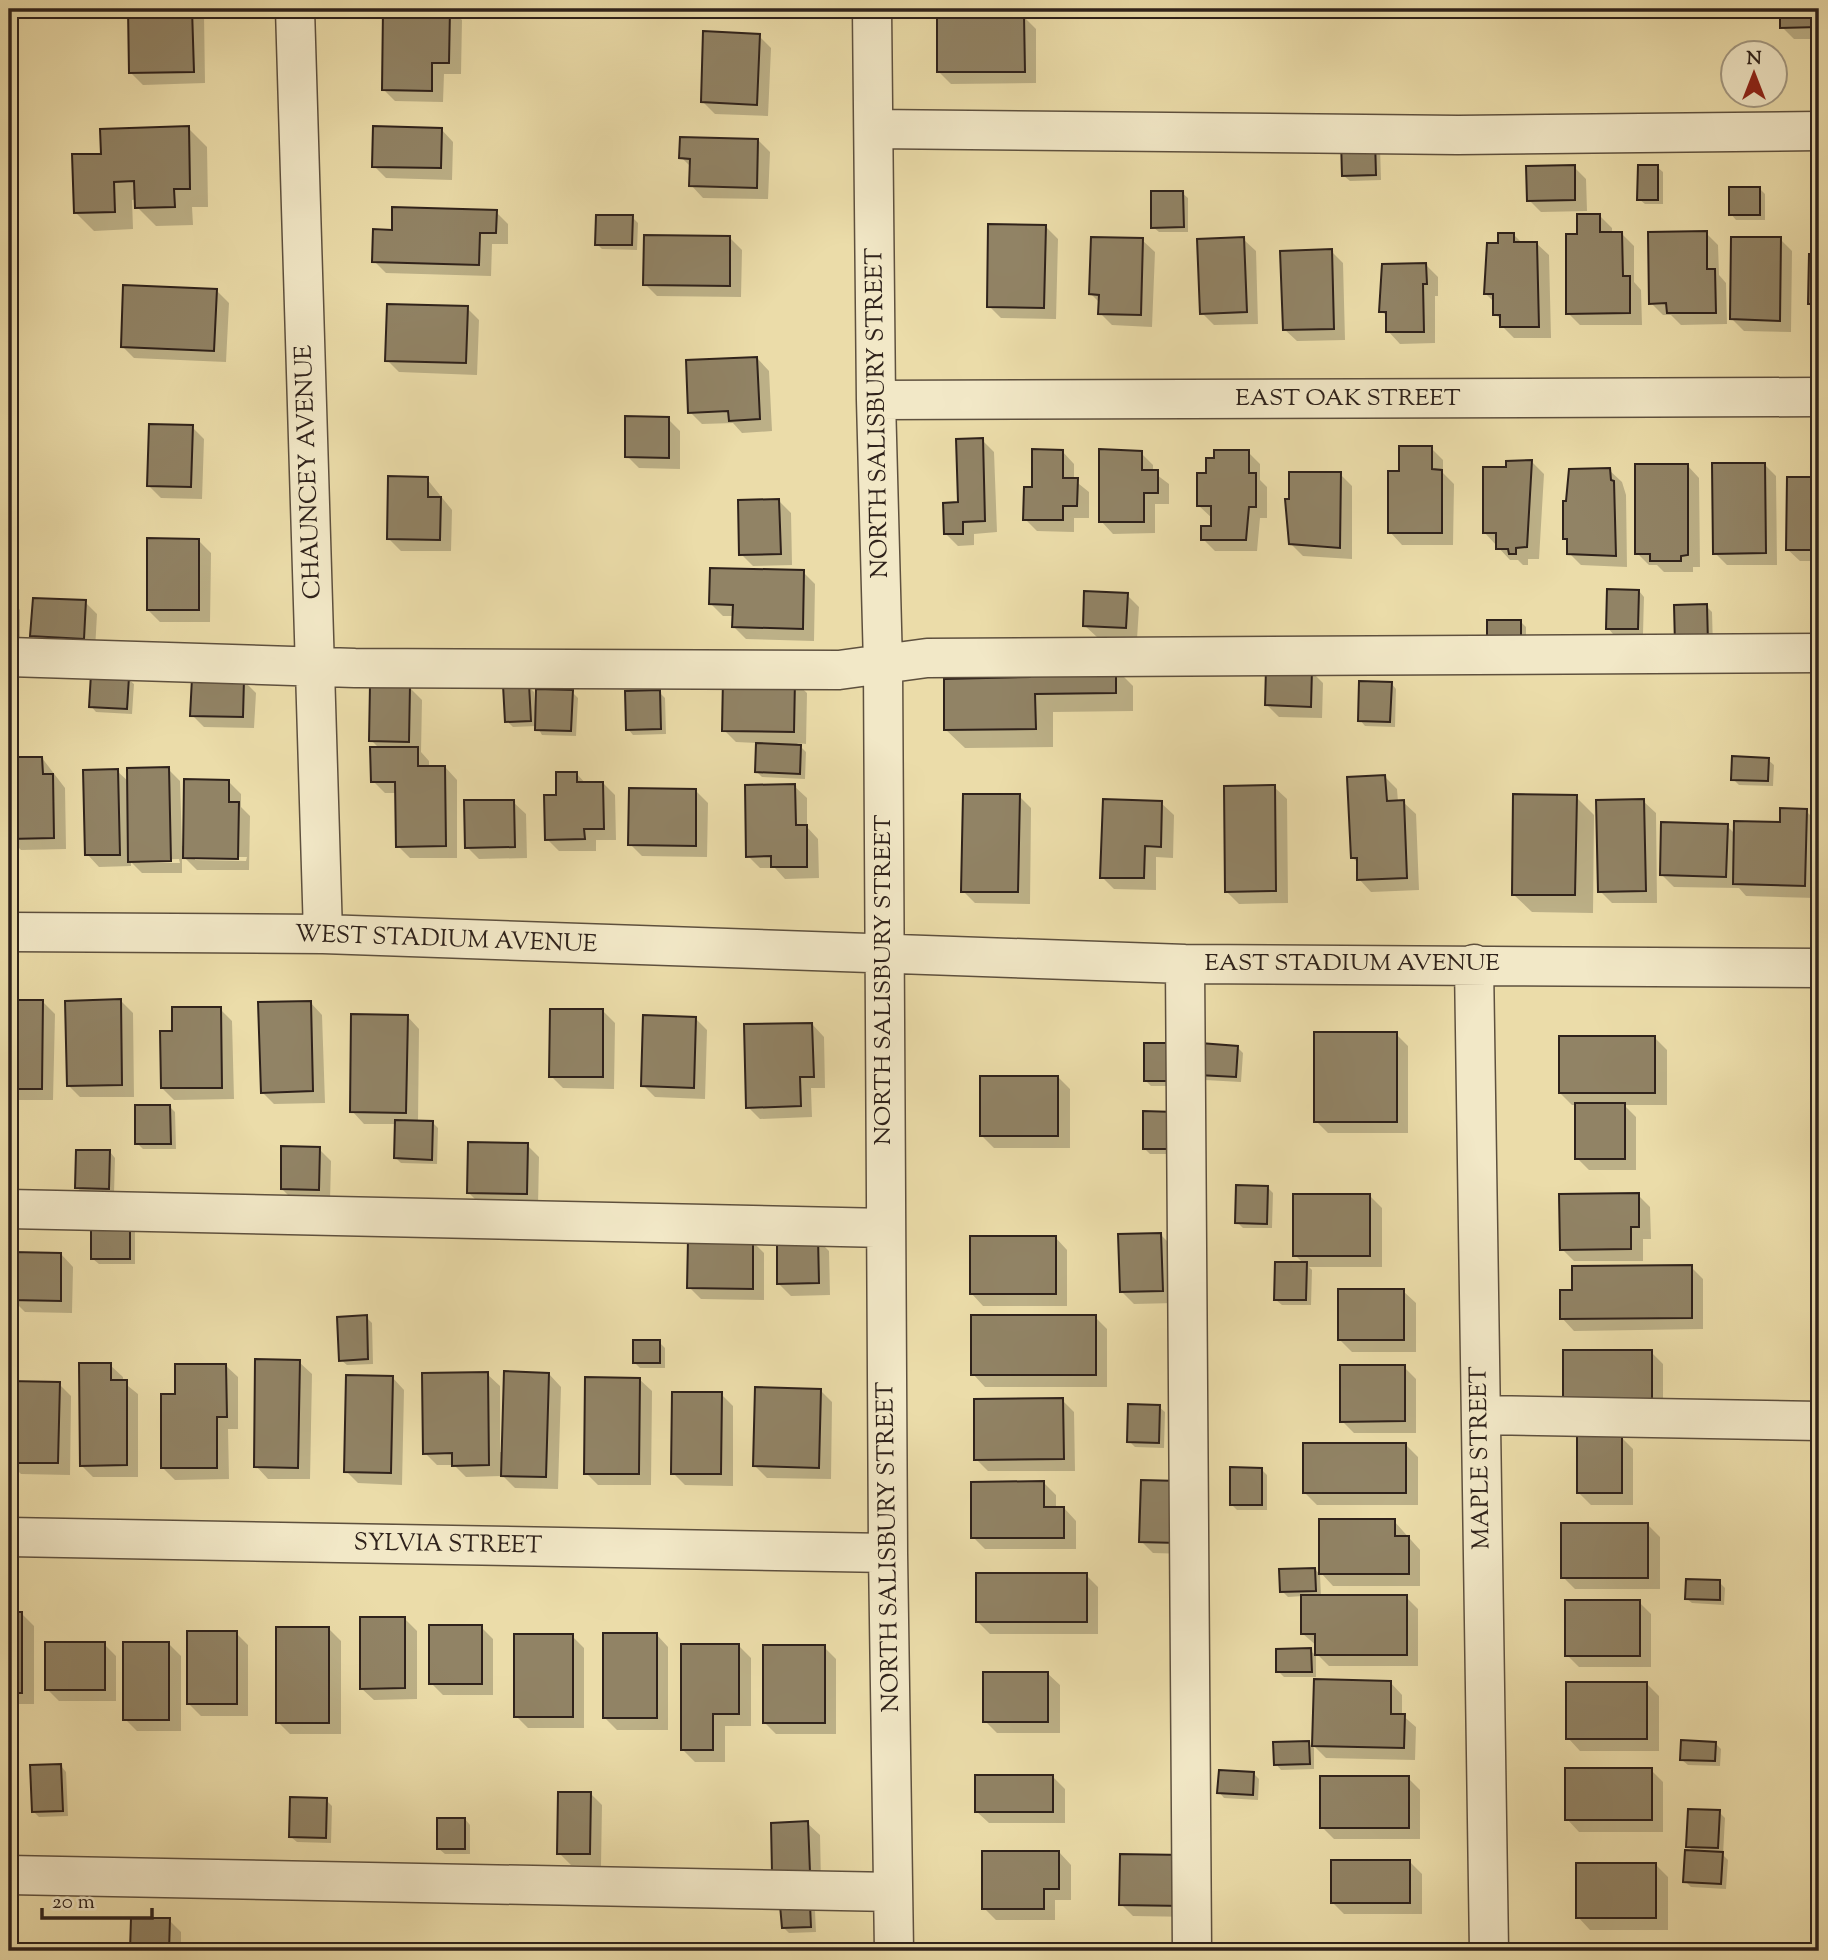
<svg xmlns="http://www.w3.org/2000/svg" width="1828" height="1960" viewBox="0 0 1828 1960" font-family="'Sorts Mill Goudy',serif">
<rect width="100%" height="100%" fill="#ebdca9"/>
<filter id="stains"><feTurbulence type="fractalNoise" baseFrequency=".00286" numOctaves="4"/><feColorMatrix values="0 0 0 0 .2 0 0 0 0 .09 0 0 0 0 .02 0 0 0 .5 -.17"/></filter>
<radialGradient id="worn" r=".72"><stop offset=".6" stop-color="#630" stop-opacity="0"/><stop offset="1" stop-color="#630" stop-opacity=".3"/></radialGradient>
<!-- shadow -->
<path fill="#0003" fill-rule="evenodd" d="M129 9H197L204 15 205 83 143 85 131 73Z
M385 9H451L462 20 461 74H444L443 102 395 101 383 89Z
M1782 9H1819V39H1794L1782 27Z
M1024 17 1036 29V83L951 84 939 72Z
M759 36 771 48 768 116 715 114 702 101Z
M188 128 207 147 208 207H192L193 225 156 226 137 207V199L132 200 133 229 94 231 75 212 103 156Z
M441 129 453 142 452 180 386 178 374 166Z
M758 140 770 152 768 199 703 198 691 185 692 168 681 157Z
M1380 147 1381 180 1350 181 1344 176Z
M1574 167 1586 179 1587 211 1541 212 1529 200Z
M1657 167 1663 172V204H1645L1639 199Z
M1759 188 1765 194V220H1736L1731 214Z
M1182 193 1188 198V232H1159L1153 227Z
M496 212 508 224V244H492L491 276 386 273 374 261 393 232Z
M1600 216 1612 228V234H1622L1634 246V282L1641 290 1642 325H1580L1568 313 1578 235Z
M632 217 638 223 637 250 602 249 597 244Z
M1046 227 1058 239 1056 319 1001 318 989 306Z
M1706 233 1718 245 1719 275 1726 283 1727 324 1681 325 1671 315H1663L1651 303Z
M1514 235 1522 243H1536L1549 255 1551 338H1514L1502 326V321L1495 314V303L1485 293V262Z
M730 238 742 250 741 297 657 296 645 284Z
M1243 239 1256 251 1258 324 1214 325 1202 313Z
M1780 239 1792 251 1791 332 1744 331 1732 319Z
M1142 240 1155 252 1152 327 1112 325 1100 313V303L1091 294Z
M1331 251 1343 263 1345 340 1297 341 1284 329Z
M1811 256H1819V312L1810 303Z
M1426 265 1438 277V296H1435V343L1400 344 1388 331V317L1381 311 1380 283Z
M217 291 229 303 226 362 134 358 122 346Z
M467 308 479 320 477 375 399 372 387 360Z
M757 358 769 371 772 431 742 433 733 423 702 424 690 412Z
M668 419 680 431V469L639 468 627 456Z
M192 427 204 439 202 499 161 498 149 486Z
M982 440 994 452 997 532 974 534V545L958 546 946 534Z
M1431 448 1443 460V473L1454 484 1453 545H1402L1390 532 1400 473Z
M1062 451 1074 464V480L1089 492V518H1074V532L1037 531 1025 519 1034 489Z
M1248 452 1260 464V480L1267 487V518H1260L1257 551H1215L1203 539 1212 528V518L1199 506 1208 475Z
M1141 453 1153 465V472L1169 484V504H1155V533L1113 534 1101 521Z
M1532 462 1544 474 1539 559H1528V565H1523L1518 560H1510L1484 532 1508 469Z
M1764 464 1776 476 1777 565H1727L1715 553Z
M1687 465 1699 478 1700 567H1693V572H1664L1657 565H1649L1637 553Z
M1609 470 1622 482 1626 495 1627 567 1581 565 1569 553V542L1565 539 1568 483Z
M1340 474 1352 486V559L1303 556 1290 543Z
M1788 478 1819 479V561H1800L1787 549Z
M427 479 452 510 451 551H401L388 538Z
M779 501 791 513 792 565 753 566 741 554Z
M198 540 211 553 210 622H160L148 610Z
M803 572 815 584 814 641 746 639 734 627V616H723L711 604Z
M1639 591 1644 597 1643 634H1613L1608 628Z
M1127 595 1139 607 1137 639 1097 637 1084 625Z
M85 602 97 614 95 650 44 647 32 635Z
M9 604H15L20 610V645H9Z
M1706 606 1712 612 1713 649H1683Z
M1489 621H1520L1526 627V644Z
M1115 668 1133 686V711L1053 712V747L965 748 946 730 1032 679Z
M1311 671 1323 683 1322 718 1279 717 1267 705Z
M128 679 134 684 132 714 96 712 91 706Z
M244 681 256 693 254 728 204 727 192 715Z
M794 681 807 693 806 744 797 743 806 752 805 779 762 777 756 771 757 743 736 742 724 730Z
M1391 683 1396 689 1395 727 1365 726 1360 720Z
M528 686 534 692 535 707 572 692 578 698 576 736 542 735 537 726 513 727 507 721Z
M410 688 422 700 421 752 429 761V767H445L457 780V858H410L398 846 397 793H385L373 781 380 749 371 740Z
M659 692 665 698 666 734 633 735 628 729Z
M42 758 65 788 66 849 21 850 9 838V759Z
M1768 760 1774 765 1773 786 1739 785 1733 779Z
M168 769 180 781 182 846H185L229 782 241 794V807L250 816 249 870H197L182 855V873H142L131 862V866L99 867 87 854 117 771 129 782ZM195 857H247L246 861 195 860ZM179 859 180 863H140V860Z
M577 774 586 784 603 783 615 795 616 840H596V851H559L547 839 558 797Z
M1385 777 1397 789 1398 802H1403L1416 814 1419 890 1371 892 1359 879V864L1352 857Z
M794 786 807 798V827L818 839 819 878 785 879 775 868H760L748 856Z
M1274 787 1287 799 1288 903 1239 904 1227 892Z
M696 791 708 803 707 857 642 856 630 844Z
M1019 796 1031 808 1030 904 975 903 963 891Z
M1576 797 1594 815 1593 913 1532 912 1513 894Z
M1643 801 1656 813 1657 903H1612L1600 891Z
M513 802 526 814 527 858 479 859 467 847Z
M1161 803 1174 815 1173 858 1156 857V890L1114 889 1102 877Z
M1806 811 1818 823 1816 898 1746 896 1739 888 1674 887 1662 875 1727 826 1735 834 1782 824Z
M9 1001 43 1002 55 1014 53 1100H9Z
M121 1001 133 1013 134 1097H80L68 1085Z
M310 1002 322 1015 325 1103 274 1104 262 1092Z
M220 1009 232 1021 234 1099 174 1100 162 1088 174 1033Z
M603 1011 615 1023 614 1089 563 1088 551 1076Z
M407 1016 419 1029 418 1122H432L438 1128 437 1164 401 1163 396 1158 397 1124H364L352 1111Z
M695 1018 707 1030 705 1099 655 1097 643 1085Z
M812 1024 824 1037 825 1088H811L812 1117 760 1119 748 1107Z
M1396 1034 1408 1046V1133H1328L1316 1121Z
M1655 1038 1667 1050V1105H1624L1636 1117V1170H1589L1577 1158V1105H1572L1560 1093Z
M1175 1045 1181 1086H1151L1145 1080Z
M1237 1047 1243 1053 1241 1082 1205 1080 1200 1074Z
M1058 1077 1070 1089V1148H994L982 1136Z
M170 1107 175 1112 176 1149H143L137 1143Z
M1174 1113 1180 1154H1150L1144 1148Z
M527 1145 539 1157 538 1206 481 1205 468 1192Z
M319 1149 331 1161 330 1201H294L282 1189Z
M110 1152 115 1158 114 1194 82 1193 77 1187Z
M1267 1187 1273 1193 1272 1228H1243L1237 1222Z
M1369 1195 1382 1208V1267H1309L1312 1270 1311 1305H1282L1276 1300 1304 1264 1295 1255Z
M1638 1195 1650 1207 1651 1239H1643V1261H1574L1562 1249Z
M93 1224 135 1230V1264H99L93 1259Z
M1161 1235 1173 1247 1174 1303 1134 1304 1122 1292Z
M1055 1237 1067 1250V1306H983L971 1293Z
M817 1239 829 1251 830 1295 791 1296 779 1284Z
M752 1241 764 1253V1300L701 1299 689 1287Z
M61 1254 73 1267 72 1313 25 1312 12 1299Z
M1691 1267 1703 1279V1329L1574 1331 1562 1318Z
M1403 1291 1416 1303V1352H1352L1340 1340Z
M366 1317 372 1323 373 1364 347 1365 341 1360Z
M1095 1317 1107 1329V1387H985L973 1374Z
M659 1342 665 1348V1368H640L634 1362Z
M1565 1352H1651L1663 1364V1418Z
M299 1362 312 1374 310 1479H268L256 1466Z
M110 1365 123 1377V1382L138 1394V1477H93L81 1465Z
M225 1365 238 1377V1429H228L229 1479 175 1480 163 1468 177 1396Z
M1404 1367 1416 1379V1433H1354L1342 1421Z
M487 1374 500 1386V1452H504L549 1374 561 1387 558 1489 515 1488 501 1474V1476L466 1477 454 1465H437L425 1453Z
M392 1377 404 1390 402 1485 358 1483 346 1471Z
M639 1379 652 1391 651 1485H598L586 1473Z
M11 1382 59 1384 71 1396 70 1475 21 1474 9 1462Z
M820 1390 832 1402 831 1479 767 1478 755 1466Z
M721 1394 733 1406V1486L685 1485 673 1473Z
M1062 1400 1074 1412 1075 1471H988L976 1459Z
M1159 1407 1165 1412 1164 1448 1135 1447 1129 1441Z
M1621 1437 1633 1449V1505H1591L1579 1493Z
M1406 1445 1418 1457V1505H1317L1305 1493Z
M1261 1469 1267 1475V1510H1237L1231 1504Z
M1142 1482 1189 1554 1153 1553 1141 1541Z
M1044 1483 1056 1495V1508H1064L1076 1521V1549H985L973 1537Z
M1394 1521 1420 1550V1586H1333L1321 1573Z
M1648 1525 1660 1537V1589H1575L1563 1577Z
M1315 1569 1320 1575 1321 1597H1406L1418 1609V1666H1329L1317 1654V1646L1303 1634V1596L1288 1597 1282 1591Z
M1086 1575 1098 1587V1634H990L978 1622Z
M1719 1582 1725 1588 1724 1605 1692 1603 1686 1598Z
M1639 1602 1651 1614V1667H1579L1567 1655Z
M9 1614H22L34 1626V1704H9Z
M405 1619 417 1631V1699L374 1700 361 1688Z
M481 1627 493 1639V1695H443L431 1683Z
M329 1629 341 1641V1734H290L278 1722Z
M236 1633 248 1645V1716H201L189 1704Z
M656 1634 668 1647V1730H617L605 1718Z
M572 1636 584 1648V1728H528L516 1716Z
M104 1644 116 1656V1701H59L47 1689Z
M169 1644 181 1656V1731H137L125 1719Z
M739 1646 751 1658V1726H725V1762H695L682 1749Z
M824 1647 836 1659V1734H776L764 1722Z
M1310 1650 1316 1656V1677H1284L1278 1671Z
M1047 1673 1060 1685V1733H997L985 1721Z
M1390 1682 1402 1695V1715L1416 1727 1415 1760 1326 1758 1314 1746Z
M1647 1684 1659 1696V1751H1580L1568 1738Z
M1308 1743 1314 1748V1769L1281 1770 1276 1764Z
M1715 1743 1721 1749 1720 1766 1688 1765 1682 1760Z
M61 1766 66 1772 68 1816 39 1817 33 1811Z
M1651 1770 1663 1782V1832H1579L1567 1819Z
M1254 1774 1259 1779 1258 1800 1224 1798 1219 1792Z
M1053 1777 1065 1789V1823H989L976 1811Z
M1408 1778 1420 1790V1839H1334L1322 1827Z
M590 1793 602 1805 601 1866 571 1865 559 1853Z
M326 1800 332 1806 331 1843 297 1842 291 1837Z
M1719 1812 1725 1818 1723 1855 1728 1860 1726 1889 1691 1887 1685 1881 1694 1852 1688 1846Z
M465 1819 470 1825V1854H445L439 1849Z
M807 1823 820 1835 821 1883 786 1885Z
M1059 1852 1071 1865V1900H1055V1920H996L984 1908Z
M1184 1857 1195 1917 1133 1916 1121 1904Z
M1409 1861 1422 1874V1914H1344L1332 1902Z
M1656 1865 1668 1877V1930H1590L1578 1917Z
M810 1905 815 1911 816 1932 789 1933 783 1927Z
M133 1919 169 1920 181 1932V1951H132Z
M1344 1945H1400L1406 1951H1344Z"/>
<!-- building -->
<path fill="#918365" stroke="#2f221b" stroke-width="2" d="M128 9H192L194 72 129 73Z
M383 9H450L449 63H432V91L382 90Z
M1780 9H1819V27L1780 28Z
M1024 15 1025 72H937V16Z
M703 31 760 34 757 105 701 102Z
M1811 48H1819V117H1812Z
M189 126 190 189H174L175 207 135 208 134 181 114 182 115 212 74 213 72 154H101L100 129Z
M373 126 442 128 441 168 372 167Z
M680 137 758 139 757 188 689 186 690 159 679 158Z
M1375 139 1376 175 1342 176 1341 140Z
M1575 165V200L1527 201 1526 166Z
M1638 165H1658V200H1637Z
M1729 187H1760V215H1729Z
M1151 191H1183L1184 227 1151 228Z
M392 207 497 210 496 233H480L479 265 372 262 373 229 392 230Z
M1577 214H1600V232H1622L1623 276H1630V313L1566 314V234H1577Z
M596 215H633L632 245H595Z
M988 224 1046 225 1044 308 987 307Z
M1707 231V269H1715L1716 313H1667L1666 303 1649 304 1648 232Z
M1498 233H1514V242H1537L1539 327H1500V315H1493V294H1484L1487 243H1498Z
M644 235 730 236V286L643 285Z
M1091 237 1143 238 1141 315 1098 314 1099 295 1089 294Z
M1244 237 1247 312 1200 314 1197 239Z
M1731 237H1781L1780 321 1730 319Z
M1332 249 1334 329 1283 330 1280 251Z
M1809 254H1819V304H1808Z
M1426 263 1427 284H1423L1424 332H1386V312H1379L1382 264Z
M123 285 217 289 214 351 121 347Z
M387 304 468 306 466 363 385 361Z
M757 357 760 419 729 421 728 411 688 413 686 360Z
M625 416 669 417V458L625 457Z
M149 424 193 425 191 487 147 486Z
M983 438 985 521 963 522V534H944L943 503 958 502 956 439Z
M1399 446H1432V469L1442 470V533H1388V471H1399Z
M1032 449 1063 450V478H1078L1077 506H1063V520H1023L1024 487H1032Z
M1099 449 1142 451V470H1158V493H1144V522H1099Z
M1214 450H1249V473H1256V507H1249L1246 540H1201V526H1211V506H1197V473H1206V458H1214Z
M1532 460 1527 547 1516 548V554H1509L1508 549H1496V533H1483V467H1506V461Z
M1712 463H1765L1766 553 1713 554Z
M1635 464H1688V555L1681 556V561H1650V554H1635Z
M1610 468 1611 480 1614 481 1616 556 1567 554V539H1563V501H1566L1569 469Z
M1289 472H1341L1340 548 1289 544 1285 499H1289Z
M388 476 428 477V497H441L440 540 387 539Z
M1787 477H1819V550H1786Z
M779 499 781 554 739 555 738 500Z
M147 538 199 539V610H147Z
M710 568 804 570 803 629 732 627 733 605 709 604Z
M1607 589 1639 590 1638 629H1606Z
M1084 591 1128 593 1126 628 1083 626Z
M33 598 86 600 84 639 30 636Z
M9 602 15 603V640H9Z
M1707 604 1708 644 1675 645 1674 605Z
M1487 620H1521V639H1487Z
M1116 666V693L1035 694 1036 729 944 730V679L1030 677V667Z
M1266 668 1312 669 1311 707 1265 705Z
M91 674 129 677 127 709 89 707Z
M192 678 244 679 243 717 190 716Z
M723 678 795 679 794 732 722 731Z
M1359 681 1392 682 1390 722 1358 721Z
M529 684 531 721 505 722 503 685Z
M370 685 410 686 409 742 369 741Z
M536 689 573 690 571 731 535 730Z
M660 690 661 729 626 730 625 691Z
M1817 690H1819V795Z
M756 743 801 745 800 774 755 772Z
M370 747H418V766H445L446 846 396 847 395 782H371Z
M1732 756 1769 758 1768 781 1731 780Z
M9 757H42L43 774H53L54 838 9 839Z
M169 767 171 861 128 862 127 768Z
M118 769 120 855H85L83 770Z
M556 772H577V782H603L604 829H584L585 839 545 840 544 795H556Z
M1385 775 1387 801 1404 800 1407 878 1357 880V858H1351L1347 777Z
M184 779 229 780V802H239L238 859 183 858Z
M795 784 796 825H807V867H771V856L746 857 745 785Z
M1275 785 1276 891 1225 892 1224 786Z
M629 788 696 789V846L628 845Z
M963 794H1020L1018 892H961Z
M1513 794 1577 795 1575 895H1512Z
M1103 799 1162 801 1161 847 1145 846 1144 878H1100Z
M1644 799 1646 891 1598 892 1596 800Z
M464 800H514L515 847 465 848Z
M1780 808 1807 809 1805 886 1733 884 1734 821 1780 822Z
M1661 822 1728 824 1726 877 1660 875Z
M121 999 122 1085 67 1086 65 1001Z
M9 1000H43L42 1089H9Z
M311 1001 313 1091 261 1093 258 1002Z
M172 1007H221L222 1088H161L160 1031H172Z
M550 1009H603V1077H549Z
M351 1014 408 1015 406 1113 350 1112Z
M643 1015 696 1017 694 1088 641 1086Z
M812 1023 814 1077H800L801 1106 746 1108 744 1024Z
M1314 1032H1397V1122H1314Z
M1559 1036H1655V1093H1559Z
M1144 1043H1176V1081H1144Z
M1200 1043 1238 1046 1236 1077 1198 1075Z
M980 1076H1058V1136H980Z
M1575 1103H1625V1159H1575Z
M135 1105H170L171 1144H135Z
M1143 1111 1175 1112V1149H1143Z
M395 1120 433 1121 432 1160 394 1158Z
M468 1142 528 1143 527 1194 467 1193Z
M281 1146 320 1147 319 1190 281 1189Z
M76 1150H110L109 1189 75 1188Z
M1236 1185 1268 1186 1267 1224 1235 1223Z
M1639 1193V1227H1631V1249L1560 1250 1559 1194Z
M1293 1194H1370V1256H1293Z
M91 1222H130V1259H91Z
M1161 1233 1163 1291 1120 1292 1118 1234Z
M970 1236H1056V1294H970Z
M818 1237 819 1283 777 1284V1238Z
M688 1239H753V1289L687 1288Z
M12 1252 61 1253V1301L11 1300Z
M1275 1262H1307L1306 1300H1274Z
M1692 1265V1318L1560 1319V1290H1572V1266Z
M1338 1289H1404V1340H1338Z
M367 1315 368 1359 339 1361 337 1317Z
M971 1315H1096V1375H971Z
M633 1340H660V1363H633Z
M1563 1350H1652V1406H1563Z
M255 1359 300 1360 298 1468 254 1467Z
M79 1363H111V1380H127V1465L80 1466Z
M175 1364H226L227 1417H217V1468H161V1394H175Z
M1340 1365H1405V1421L1340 1422Z
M504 1371 549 1373 546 1477 501 1476Z
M488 1372 489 1465 452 1466V1453L423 1454 422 1373Z
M346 1375 393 1376 391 1473 344 1472Z
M585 1377 640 1378 639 1474H584Z
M9 1381 60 1382 58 1463H9Z
M755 1387 821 1389 819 1468 753 1466Z
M672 1392H722L721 1474H671Z
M1063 1398 1064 1459 974 1460V1399Z
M1128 1404 1160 1405 1159 1443 1127 1442Z
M1577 1435H1622V1493H1577Z
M1303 1443H1406V1493H1303Z
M1230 1467 1262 1468V1505H1230Z
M1141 1480 1179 1481 1178 1543 1139 1542Z
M1044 1481V1507H1064V1538H971V1482Z
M1319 1519H1395V1536H1409V1574H1319Z
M1561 1523H1648V1578H1561Z
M1315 1568 1316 1591 1280 1592 1279 1569Z
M976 1573H1087V1622H976Z
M1686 1579 1720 1580V1600L1685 1599Z
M1301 1595H1407V1655H1315V1634H1301Z
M1565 1600H1640V1656H1565Z
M9 1612H22V1693H9Z
M360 1617H405V1688L360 1689Z
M429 1625H482V1684H429Z
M276 1627H329V1723H276Z
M187 1631H237V1704H187Z
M603 1633H657V1718H603Z
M514 1634H573V1717H514Z
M45 1642H105V1690H45Z
M123 1642H169V1720H123Z
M681 1644H739V1714H713V1750H681Z
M763 1645H825V1723H763Z
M1311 1648 1312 1672H1276V1649Z
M983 1672H1048V1722H983Z
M1314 1679 1391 1681V1714H1405L1404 1748 1312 1746Z
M1566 1682H1647V1739H1566Z
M1681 1740 1716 1742 1715 1761 1680 1760Z
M1309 1741 1310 1764 1274 1765 1273 1742Z
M61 1764 63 1811 32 1812 30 1765Z
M1565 1768H1652V1820H1565Z
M1219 1770 1254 1772 1253 1795 1217 1793Z
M975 1775H1053V1812H975Z
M1320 1776H1409V1828H1320Z
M558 1792H591L590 1854H557Z
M290 1797 327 1798 326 1838 289 1837Z
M1688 1809 1720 1810 1718 1848 1686 1847Z
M437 1818H465V1849H437Z
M808 1821 810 1872 772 1873 771 1823Z
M1685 1850 1723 1852 1721 1884 1683 1882Z
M982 1851H1059V1889H1044V1909H982Z
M1120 1854 1185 1855 1184 1906 1119 1905Z
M1331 1860H1410V1903H1331Z
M1576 1863H1656V1918H1576Z
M810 1904 811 1927 782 1928 780 1905Z
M131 1918H170L169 1951H130Z
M72 1943 97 1944V1951H72Z
M1342 1943H1401V1951H1342Z"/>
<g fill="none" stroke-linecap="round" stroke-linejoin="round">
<!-- minor casing -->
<g stroke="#5e503e" stroke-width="41">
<path id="minor" d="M295 9 323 934
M872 9 876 400 883 665 888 1553 894 1951
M874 129 1458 135 1819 131
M876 400 1819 397
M9 657 355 668 839 670 927 658 1819 653
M9 932 323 934 1185 964 1819 968
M1185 964 1192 1951
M1474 964 1489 1951
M9 1209 886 1228
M1481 1415 1819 1421
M9 1537 888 1553
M9 1875 893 1892"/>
</g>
<!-- minor -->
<use href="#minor" stroke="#f2e8c7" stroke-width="38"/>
</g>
<g text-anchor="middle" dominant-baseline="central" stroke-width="5" stroke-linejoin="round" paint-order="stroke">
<!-- street labels -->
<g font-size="24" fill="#2f221b" stroke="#f2e8c7">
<text x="1348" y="399">EAST OAK STREET</text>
<text transform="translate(878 413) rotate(-91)">NORTH SALISBURY STREET</text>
<text transform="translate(309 472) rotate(-92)">CHAUNCEY AVENUE</text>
<text transform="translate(446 940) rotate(2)">WEST STADIUM AVENUE</text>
<text x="1352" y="964">EAST STADIUM AVENUE</text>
<text transform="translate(884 980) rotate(-90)">NORTH SALISBURY STREET</text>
<text transform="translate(1481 1458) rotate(-91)">MAPLE STREET</text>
<text transform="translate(448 1545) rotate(1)">SYLVIA STREET</text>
<text transform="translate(889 1547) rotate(-91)">NORTH SALISBURY STREET</text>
</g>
</g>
<!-- margin -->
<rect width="1828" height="1960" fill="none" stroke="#ebdca9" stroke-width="35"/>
<rect x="10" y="10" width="1807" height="1939" fill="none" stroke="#2f221b" stroke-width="3.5"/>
<rect x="18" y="18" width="1793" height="1925" fill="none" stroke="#2f221b" stroke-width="2"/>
<!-- north arrow -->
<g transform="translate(1754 74)"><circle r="33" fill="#f2e8c7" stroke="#a49982" stroke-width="2"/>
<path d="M0-5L12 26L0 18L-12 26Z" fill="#8f2418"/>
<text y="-10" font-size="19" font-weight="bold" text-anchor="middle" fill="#2f221b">N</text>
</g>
<!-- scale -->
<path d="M42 1908v10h110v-10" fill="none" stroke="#2f221b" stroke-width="3.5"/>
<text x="52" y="1908" font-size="21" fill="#2f221b" stroke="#f2e8c7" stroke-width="5" paint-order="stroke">20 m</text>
<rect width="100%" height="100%" filter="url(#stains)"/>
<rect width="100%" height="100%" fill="url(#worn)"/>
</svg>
